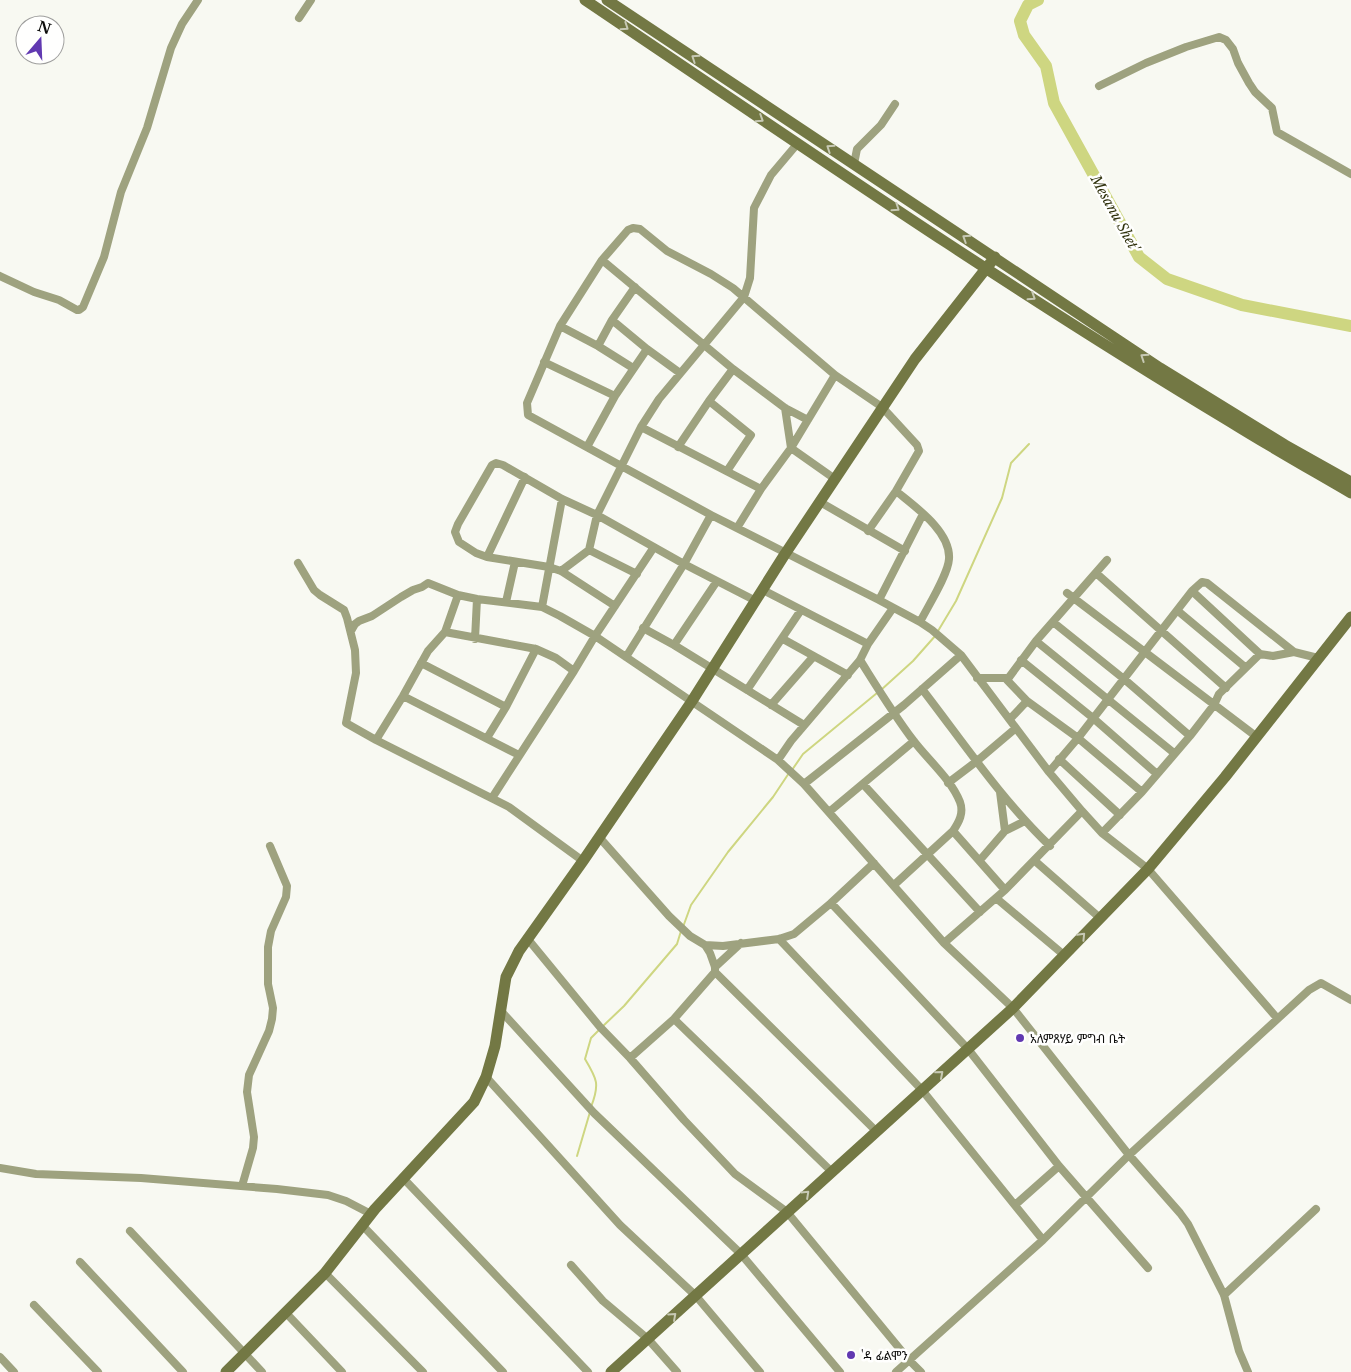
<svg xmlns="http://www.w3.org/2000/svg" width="1351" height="1372" viewBox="0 0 1351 1372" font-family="'Libre Baskerville','Noto Sans Ethiopic',serif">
<rect width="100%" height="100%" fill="#f8f9f2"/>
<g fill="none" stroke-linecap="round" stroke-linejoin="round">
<!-- stream -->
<path stroke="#ced681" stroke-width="2" d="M938 631 956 601 1002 498 1011 463 1029 444
M881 690 913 661 936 635
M792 770 803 754 877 693
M683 927 691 905 728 852 773 797 789 773
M602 1027 624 1006 677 944 681 931
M591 1107C600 1084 597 1079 585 1059L591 1038 599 1030
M577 1156 590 1112"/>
<!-- river -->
<path stroke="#ced681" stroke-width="12" d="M1038 0 1028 5 1020 21 1024 35 1046 66 1054 103 1139 257 1167 279 1242 305 1351 326"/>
<!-- street -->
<path stroke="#9ea27f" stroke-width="8" d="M299 18 311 0
M1099 86 1146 63 1186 47 1219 37 1226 40 1233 49 1238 63 1249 83 1255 92 1272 108 1277 132 1351 174
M854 164 857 149 881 125 895 104
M602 260 733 369 785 408 808 420
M0 276 34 292 59 300 77 310H79L83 307 104 257 121 192 147 128 171 48 182 24 198 0
M612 320 647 349 680 373
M560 326 598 346
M544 362 615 396
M633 368 598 346 612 320 635 287
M709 401 751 435 727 471
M785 408 791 448 835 479
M641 427 761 489
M587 447 615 396 647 349
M678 447 709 401 733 369
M896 491C914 506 951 531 949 559 948 575 928 606 920 622
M820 502 905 551
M737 528 761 489 791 448 835 375
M868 531 896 491 919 451 917 445 882 407 835 375 733 288 711 274 667 251 640 229 633 228 628 230 602 260 560 326 527 403 528 415 711 515 879 600 920 622 932 630 961 655 1049 772 1082 811 1102 833 1148 869 1277 1018
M589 550 637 574
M487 557 525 477
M1107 560 1036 641 1007 680 1027 701 1078 738 1142 792
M298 563 314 590 320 595 344 610 347 618 355 650 356 673 346 723 376 740
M561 571 589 550 597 515 641 427 659 399 744 297 750 278 754 208 771 175 798 143
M1096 573 1226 688
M763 590 868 644
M1192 591 1202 582 1207 583 1294 652 1318 658
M1067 593 1257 737
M458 595 445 632 428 651 403 696 376 740 509 807 583 861
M879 600 923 514
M506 602 515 562
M615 606 561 571 549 567 487 557 476 553 459 542 455 532 458 524 492 465 496 463 503 465 562 499 597 515 684 564 756 601
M542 607 562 499
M1178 611 1245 667
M1053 622 1124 679 1190 736
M643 628 674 645 804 725
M351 631 355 624 359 621 372 616 401 597 413 590 422 587 428 583 458 595 477 599 542 607 560 616 595 636 778 760 804 784 944 943 1013 1008 1129 1155 1180 1213 1188 1224 1224 1295 1239 1351 1248 1372
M445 632 536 649 556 658 574 671
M475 639 477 599
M783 639 848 675
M1036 641 1174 753
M674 645 717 581
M626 657 684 564 711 515
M860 660C877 687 894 715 913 740 928 760 951 779 960 802 964 813 959 822 953 831L894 885
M1021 660 1093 718 1157 774
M421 663 506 707
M977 678H1007
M922 689C963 742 1001 799 1050 846
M747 690 801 610
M403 696 519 755
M771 705 813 657
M1010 719 1027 701
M487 738 506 707 536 649
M1059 759 1120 815
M778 760 791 741 860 660 868 644 893 608
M1049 772 1078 738 1192 591 1260 654 1273 656 1294 652
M948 783 977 761 1016 728
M804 784 904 705 961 655
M863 784 980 912
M492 798 574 671 595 636 654 547
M829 812 914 741
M953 831 1005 890
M1005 831 1025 821
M1102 833 1142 792 1190 736 1214 705 1219 694 1260 654
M599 837 669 916 690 936 705 945 710 953 715 967V972L674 1019 630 1058
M980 860 1005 831 1000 792
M1035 861 1100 918
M996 898 1064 955
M831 903 968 1049 1059 1166 1148 1268
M527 938 600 1027 630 1058 684 1120 735 1174 787 1212 909 1360 921 1372
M779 939 922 1090 1043 1240
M944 943 1005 890 1082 811
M705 945 723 946 779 939 794 934 831 903 874 863
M715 967 741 943
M715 972 876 1131
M501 1011 594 1113 741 1254 840 1372
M674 1019 831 1171
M486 1077 620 1225 696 1296 760 1372
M0 1168 36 1174 141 1178 277 1189 328 1195 346 1201 371 1214
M403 1178 588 1372
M242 1186 253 1148 254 1137 247 1092 249 1075 269 1031 272 1019 273 1008 268 984V947L271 931 286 897 287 886 270 846
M1015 1205 1059 1166
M362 1225 503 1372
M130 1231 262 1372
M80 1262 183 1372
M571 1265 603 1301 648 1339 677 1372
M325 1273 423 1372
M1224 1295 1316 1209
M34 1305 98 1372
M286 1313 342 1372
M0 1357 14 1372
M896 1372 1043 1240 1129 1155 1309 990 1321 983 1351 1000"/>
<!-- secondary -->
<path stroke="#737844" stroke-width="11" d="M585 0C797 143 1009 289 1229 421 1269 446 1310 469 1351 493
M607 0 1160 368 1285 445 1351 482
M226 1372 325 1273 375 1209 474 1102 486 1077 495 1046 506 977 519 951 583 861 692 701 785 554 915 359 995 257
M611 1372 1013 1008 1148 869 1225 777 1351 617"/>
</g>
<!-- one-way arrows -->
<defs><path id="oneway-chevron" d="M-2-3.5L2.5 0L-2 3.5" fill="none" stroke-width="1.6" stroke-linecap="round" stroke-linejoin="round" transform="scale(1.25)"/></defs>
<g stroke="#c7c9b4">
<use href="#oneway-chevron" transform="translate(625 27) rotate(34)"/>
<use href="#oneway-chevron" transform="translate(695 58) rotate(-146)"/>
<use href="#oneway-chevron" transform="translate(760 119) rotate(33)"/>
<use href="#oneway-chevron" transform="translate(830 148) rotate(-146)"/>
<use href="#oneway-chevron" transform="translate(896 208) rotate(34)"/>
<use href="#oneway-chevron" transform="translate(966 238) rotate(-147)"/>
<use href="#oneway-chevron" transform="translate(1032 297) rotate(33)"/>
<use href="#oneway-chevron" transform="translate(1144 357) rotate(-146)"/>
<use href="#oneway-chevron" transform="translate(1082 936) rotate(-46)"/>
<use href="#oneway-chevron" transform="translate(940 1074) rotate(-41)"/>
<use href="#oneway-chevron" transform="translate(806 1194) rotate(-43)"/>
<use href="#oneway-chevron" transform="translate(673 1316) rotate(-42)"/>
</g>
<!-- markers -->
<g fill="#6139b1" stroke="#fffffe" stroke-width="2">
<circle cx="1020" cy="1038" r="5"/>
<circle cx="851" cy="1355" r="5"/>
</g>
<g text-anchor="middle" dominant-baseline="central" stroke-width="5" stroke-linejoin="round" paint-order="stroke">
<!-- poi labels -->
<g font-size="12" fill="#0d0d0b" stroke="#fffffe" text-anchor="start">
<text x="1030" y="1038">አለምጸሃይ ምግብ ቤት</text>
<text x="861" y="1355">'ዳ ፊልሞን</text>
</g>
<!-- water labels -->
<g font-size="14" font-style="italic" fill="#30320e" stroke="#fffffe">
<text transform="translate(1115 213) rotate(61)">Mesanu Shet'</text>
</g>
</g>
<!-- north arrow -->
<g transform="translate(40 40) rotate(19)"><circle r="24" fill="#fffffe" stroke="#9e9e9d"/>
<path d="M0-4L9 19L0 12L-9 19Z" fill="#6139b1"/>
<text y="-8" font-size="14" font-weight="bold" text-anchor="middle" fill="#0d0d0b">N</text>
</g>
</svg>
